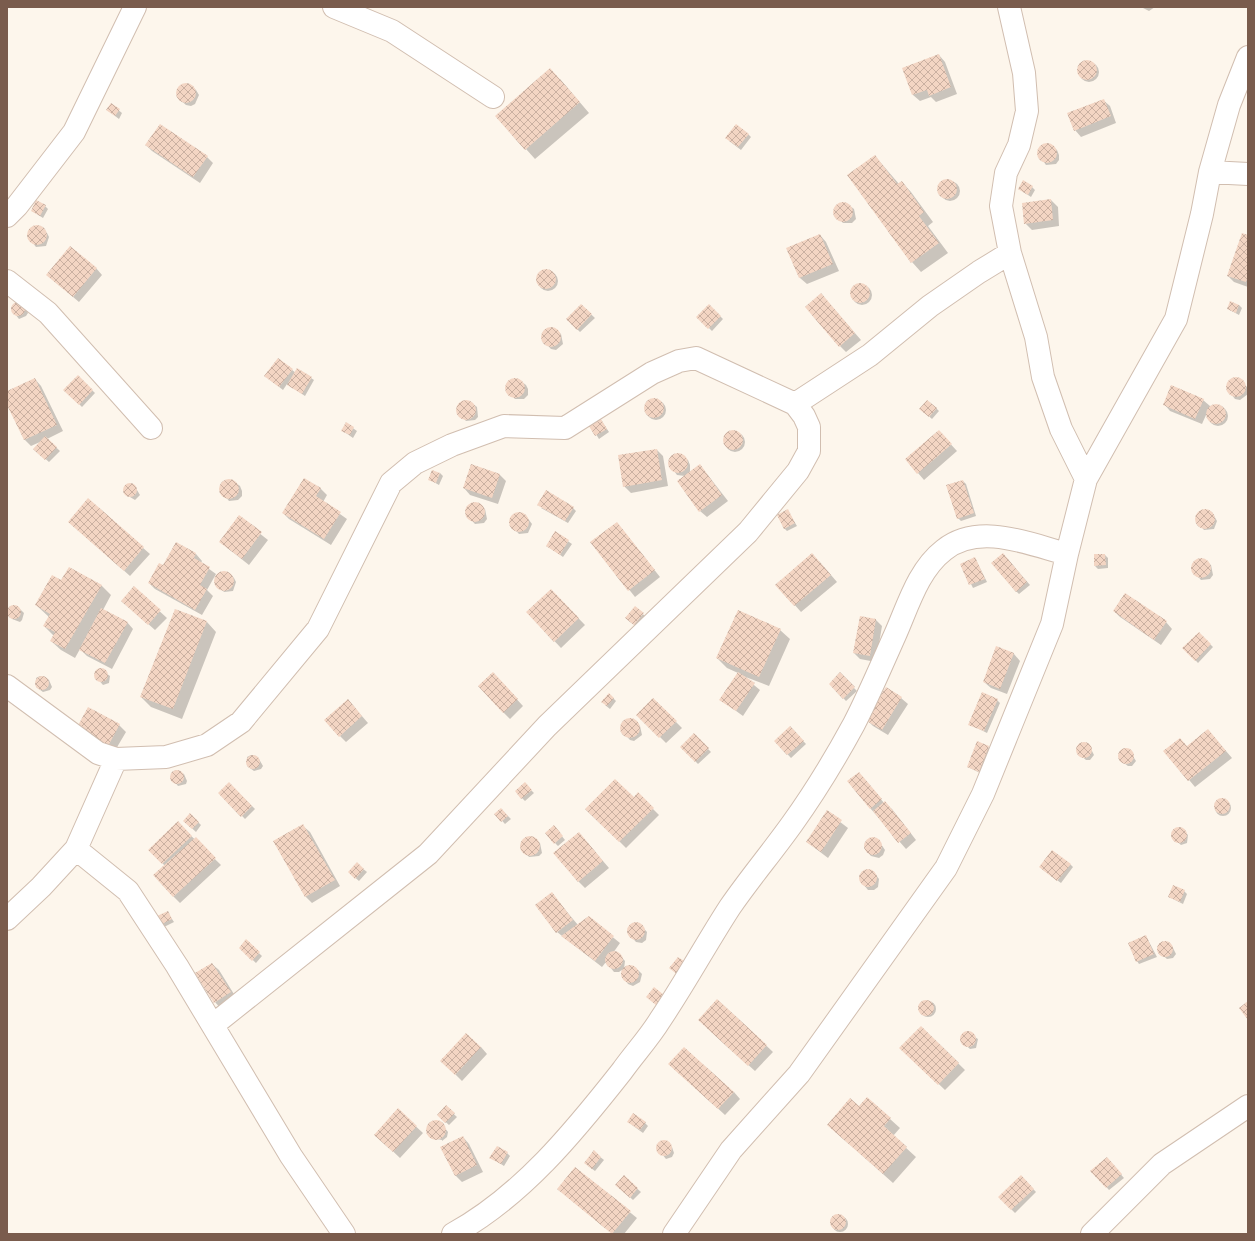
<svg xmlns="http://www.w3.org/2000/svg" width="1255" height="1241" viewBox="0 0 1255 1241" font-family="Karla,sans-serif">
<defs>
<pattern id="building-cross-hatch" width="8" height="8" patternUnits="userSpaceOnUse"><rect width="8" height="8" fill="#f3d5c3"/><path d="M0 0l8 8M0 8l8-8" fill="none" stroke="#cab0a1"/></pattern>
</defs>
<rect width="100%" height="100%" fill="#fdf6ec"/>
<!-- shadow -->
<path fill="#0003" d="M1141 7H1155L1149 11Z
M939 55 945 62 957 94 936 102 931 97 920 101 913 95Z
M1079 72a10 10 0 1 1 20 0a10 10 0 1 1-20 0Z
M560 79 589 113 535 159 526 149Z
M184 85 193 87 196 90 199 95 195 104 191 106 186 105 179 99 178 91Z
M1103 100 1110 106 1116 123 1081 137 1075 130Z
M111 104 122 113 119 119 107 110Z
M748 134 751 137 741 150 729 141Z
M1044 144H1049L1057 150 1059 155V160L1056 164 1046 165 1038 154V151Z
M146 145 207 157 213 163 200 183 152 151Z
M875 156 899 184 902 182 911 192 933 222 928 226 948 253 921 272 912 262Z
M940 191a10 10 0 1 1 20 0a10 10 0 1 1-20 0Z
M1032 187 1035 190 1031 197 1019 189Z
M1051 200 1058 207 1059 226 1032 230 1025 223Z
M841 203H846L854 209 856 219 852 223H843L834 213 835 210Z
M45 206 48 209 43 218 32 211Z
M34 227H39L47 233 49 237 46 246 36 247 28 237V233Z
M820 235 826 242 839 271 807 284 800 278 788 249Z
M1248 236V287L1234 282 1228 276Z
M96 268 102 275 79 302 54 281Z
M538 281a10 10 0 1 1 20 0a10 10 0 1 1-20 0Z
M852 295a10 10 0 1 1 20 0a10 10 0 1 1-20 0Z
M821 294 861 340 846 352 840 346Z
M17 302 25 307 28 313 26 316 19 319 11 309 13 305Z
M581 305 595 318 580 332 567 319Z
M709 305 723 319 712 331 698 317Z
M1239 305 1242 308 1239 315 1228 309Z
M554 328 561 334 563 344 556 350 551 349 542 339V335L549 329Z
M278 359 296 373 311 378 314 380 305 396 287 384 283 390 269 379Z
M78 377 95 393 82 407 65 390Z
M1238 378 1248 388V394L1240 400 1235 399 1227 389V385L1233 379Z
M35 379 41 386 63 431 47 439 60 451 49 462 34 449 40 442 31 446 25 440 7 402V392Z
M513 379H518L526 385 528 389V395L524 399H515L506 389 507 386Z
M646 410a10 10 0 1 1 20 0a10 10 0 1 1-20 0Z
M1203 400 1210 406 1202 424 1170 411 1164 404Z
M464 401H469L477 407 478 417 475 420 466 421 457 411 458 407Z
M1208 416a10 10 0 1 1 20 0a10 10 0 1 1-20 0Z
M936 408 939 411 932 419 923 411Z
M599 417 609 432 599 439 589 423Z
M347 424 357 431 353 438 343 431Z
M725 442a10 10 0 1 1 20 0a10 10 0 1 1-20 0Z
M945 438 957 451 924 480 906 459Z
M657 450 663 456 668 486 631 493 624 486Z
M675 454H680L688 460 690 465V472L700 465 728 501 707 517 700 511 685 476 677 475 669 464 671 457Z
M440 473 443 476 439 485 430 480Z
M499 474 506 481 498 504 470 495 464 488Z
M304 479 321 489 327 495 323 502 347 519 331 545 289 519 283 513Z
M227 480H232L240 486 242 491V496L238 500 229 501 221 491V487Z
M963 481 966 484 976 516 961 521 958 518Z
M129 484 134 485 140 495 135 500 125 494V486Z
M88 500 150 554 130 576 76 528Z
M473 504H477L485 509 487 519 484 523 475 524 466 514V510Z
M541 508H573L576 511 568 523Z
M1202 510 1212 512 1217 521 1214 529 1204 530 1196 520V516Z
M788 511 797 526 787 531 784 528Z
M517 513H522L529 520 532 524 528 533 519 534 510 524 513 516Z
M239 517 268 540 249 565 220 542Z
M617 523 660 577 635 597 592 543Z
M556 533 572 544 563 557 548 546Z
M176 543 196 554 202 561 201 563 216 574 207 590 213 596 202 615 155 589 149 583 163 566Z
M1105 555 1108 558V568L1098 569 1095 566Z
M1006 557 1030 585 1019 594 1016 591Z
M975 558 987 582 973 588 961 564Z
M1199 560H1204L1211 565 1213 575 1210 579 1201 580 1192 570 1193 566Z
M819 561 837 582 801 612 777 585Z
M221 572H226L234 578 236 582 233 591 224 592 215 582V578Z
M62 581 101 585 111 595 103 610 127 622 133 629 112 669 87 656 80 649 75 658 61 650 51 641 54 636 44 626 49 617 36 605Z
M134 588 167 618 155 630 129 607Z
M551 590 585 625 561 648 527 612Z
M13 606 18 607 24 613 22 620 20 622 12 619 8 612 9 608Z
M635 607 646 617 638 627 629 621Z
M1114 611 1166 622 1172 629 1161 645 1120 617Z
M875 619 882 626 876 662 860 659 854 653Z
M207 622 216 632 182 719 151 707 141 697Z
M780 630 790 639 769 686 743 676 760 690 743 716 721 700 738 673 727 668 717 658Z
M1199 633 1213 647 1198 663 1184 648Z
M997 648 1014 654 1020 661 1007 694 991 688 984 682Z
M100 669 110 676 109 683 103 685 95 676 96 671Z
M840 674 857 691 846 701 830 684Z
M40 676 45 677 49 680 52 687 50 690 43 692 36 687V678Z
M499 680 523 706 510 719 503 712Z
M613 698 616 701 610 709 605 705Z
M901 698 908 704 888 735 873 726 867 720Z
M653 699 682 728 666 743 638 715Z
M997 700 1000 703 987 733 969 724Z
M354 707 368 723 346 742 340 736Z
M627 720H633L640 726 642 735 634 741 630 740 621 730 623 722Z
M119 725 126 732 113 754 82 737Z
M790 727 806 744 791 758 775 741Z
M1208 730 1232 758 1195 787 1165 751 1188 747Z
M694 735 711 752 698 764 681 747Z
M978 742 992 750 982 774 968 767Z
M1083 744 1090 747 1094 755 1090 760H1086L1077 752 1078 748Z
M1125 750H1129L1136 761 1132 766H1128L1121 761 1120 754Z
M251 755 256 756 259 759 263 766 261 769 254 771 247 766V757Z
M176 770 184 774 187 781 186 784 178 786 171 777 172 772Z
M862 776 884 803 892 809 916 840 906 849 870 808Z
M229 783 255 809 245 819 220 793Z
M525 784 534 793 525 801 516 792Z
M638 794 659 815 626 848 587 809 634 798Z
M1215 808a8 8 0 1 1 16 0a8 8 0 1 1-16 0Z
M501 809 511 819 505 824 496 814Z
M827 812 848 828 828 858 807 842Z
M190 814 201 825 196 832 184 821Z
M178 823 221 865 180 903 173 896 165 866 150 850Z
M303 826 310 832 340 886 312 903 305 896Z
M1176 829H1182L1188 835 1187 843 1181 845 1174 839 1173 832Z
M557 830 565 840 558 846 555 843Z
M579 833 609 868 585 888 578 881Z
M527 837H532L540 843 542 853 539 856 529 857 521 847V843Z
M872 838 879 841 885 850 883 855 879 858 871 856 864 848 867 841Z
M357 864 367 872 359 881 349 872Z
M1070 864 1073 867 1061 883 1043 870Z
M867 870 873 871 879 879 878 887 874 890H868L860 880V875Z
M1184 891 1187 894 1183 904 1169 897Z
M552 894 578 925 589 918 620 943 613 953H618L625 961 624 969 629 965 638 970 642 974 640 982 633 986 628 984 622 975 623 969 619 972H614L606 962 602 967 557 932Z
M168 913 174 922 164 927 161 924Z
M635 923 640 924 647 932 646 940 642 943 636 942 628 933V928Z
M1146 936 1157 957 1139 964 1137 961Z
M246 941 262 956 256 963 240 948Z
M1162 943H1168L1172 946 1176 954 1173 958 1167 959 1160 953 1159 946Z
M212 964 219 970 237 999 221 1009 215 1002Z
M718 1000 773 1052 755 1071 705 1026Z
M920 1009a8 8 0 1 1 16 0a8 8 0 1 1-16 0Z
M921 1027 965 1070 945 1090 901 1048Z
M965 1033H969L978 1039 976 1048 970 1049 963 1043 961 1039Z
M481 1047 487 1054 462 1081 448 1067Z
M676 1070 734 1092 740 1099 725 1115Z
M446 1107 457 1117 449 1125 438 1115Z
M860 1108 890 1119 900 1128 893 1136 916 1157 893 1183 828 1125Z
M398 1110 423 1133 400 1158 382 1141Z
M436 1121 441 1123 448 1132 447 1137 442 1141V1140L431 1138 427 1130 429 1124Z
M645 1123 648 1126 643 1133 632 1125Z
M463 1137 469 1144 483 1172 462 1182 456 1176 442 1147Z
M665 1142 672 1147 674 1153 672 1157 666 1159 657 1148 661 1143Z
M594 1152 604 1160 595 1171 588 1166Z
M507 1153 510 1156 504 1166 490 1157Z
M1109 1161 1124 1178 1109 1190 1092 1171Z
M575 1168 637 1218 624 1234H613L565 1195Z
M1021 1176 1036 1192 1015 1213 999 1197Z
M624 1177 641 1192 633 1200 620 1188Z
M832 1224a8 8 0 1 1 16 0a8 8 0 1 1-16 0Z"/>
<!-- building -->
<path fill="url(#building-cross-hatch)" d="M939 54 951 87 929 96 927 90 912 95 902 68Z
M1077 70a10 10 0 1 1 20 0a10 10 0 1 1-20 0Z
M550 68 580 102 525 150 495 116Z
M176 93a10 10 0 1 1 20 0a10 10 0 1 1-20 0Z
M1104 99 1111 116 1074 131 1067 113Z
M111 103 120 109 115 116 106 110Z
M160 124 208 156 193 177 145 145Z
M736 124 749 134 738 147 725 138Z
M1037 153a10 10 0 1 1 20 0a10 10 0 1 1-20 0Z
M875 155 897 184 902 181 924 212 919 216 939 243 911 263 847 175Z
M937 189a10 10 0 1 1 20 0a10 10 0 1 1-20 0Z
M1023 180 1033 186 1028 195 1018 189Z
M1051 199 1053 220 1024 224 1022 203Z
M36 200 46 205 40 216 31 211Z
M833 212a10 10 0 1 1 20 0a10 10 0 1 1-20 0Z
M27 235a10 10 0 1 1 20 0a10 10 0 1 1-20 0Z
M1242 233 1248 235V276L1246 282 1227 276Z
M820 234 833 264 799 278 786 248Z
M70 246 97 268 73 297 46 275Z
M536 279a10 10 0 1 1 20 0a10 10 0 1 1-20 0Z
M850 293a10 10 0 1 1 20 0a10 10 0 1 1-20 0Z
M821 293 855 333 839 347 805 307Z
M1230 301 1239 305 1236 313 1227 309Z
M11 309a7 7 0 1 1 14 0a7 7 0 1 1-14 0Z
M581 304 592 314 577 330 566 319Z
M709 304 721 316 708 329 696 317Z
M541 337a10 10 0 1 1 20 0a10 10 0 1 1-20 0Z
M278 358 293 369 279 387 264 376Z
M297 368 312 377 302 394 287 385Z
M78 375 93 390 79 405 63 390Z
M1226 387a10 10 0 1 1 20 0a10 10 0 1 1-20 0Z
M35 378 57 425 24 440 7 405V391Z
M505 388a10 10 0 1 1 20 0a10 10 0 1 1-20 0Z
M1171 385 1204 399 1195 419 1163 405Z
M644 408a10 10 0 1 1 20 0a10 10 0 1 1-20 0Z
M927 400 937 408 929 417 919 409Z
M456 410a10 10 0 1 1 20 0a10 10 0 1 1-20 0Z
M1206 414a10 10 0 1 1 20 0a10 10 0 1 1-20 0Z
M599 416 607 429 595 436 587 423Z
M346 422 354 427 350 435 341 431Z
M939 430 952 444 917 474 905 459Z
M723 440a10 10 0 1 1 20 0a10 10 0 1 1-20 0Z
M45 436 57 447 45 460 33 449Z
M657 449 662 480 623 487 618 455Z
M668 463a10 10 0 1 1 20 0a10 10 0 1 1-20 0Z
M471 464 500 474 492 498 463 488Z
M700 464 722 495 699 512 677 481Z
M432 470 440 473 436 483 428 480Z
M304 478 321 488 316 496 341 512 324 539 282 513Z
M219 489a10 10 0 1 1 20 0a10 10 0 1 1-20 0Z
M963 480 974 513 957 519 946 485Z
M123 490a7 7 0 1 1 14 0a7 7 0 1 1-14 0Z
M546 490 574 507 565 521 537 505Z
M88 498 144 547 124 571 68 522Z
M465 512a10 10 0 1 1 20 0a10 10 0 1 1-20 0Z
M788 509 795 523 784 529 777 515Z
M1195 519a10 10 0 1 1 20 0a10 10 0 1 1-20 0Z
M509 522a10 10 0 1 1 20 0a10 10 0 1 1-20 0Z
M239 515 262 532 242 559 219 542Z
M617 522 655 570 628 591 590 542Z
M555 531 569 540 560 555 546 546Z
M176 542 196 553 194 558 210 567 200 585 207 589 195 610 148 583 159 563 163 565Z
M812 553 831 575 794 606 775 585Z
M1003 553 1027 582 1016 592 991 563Z
M1094 554H1105L1106 565 1094 566Z
M975 557 985 579 969 585 960 564Z
M1191 568a10 10 0 1 1 20 0a10 10 0 1 1-20 0Z
M69 567 102 585 65 649 50 641 55 632 43 626 50 614 35 605 52 575 61 580Z
M214 581a10 10 0 1 1 20 0a10 10 0 1 1-20 0Z
M134 586 161 610 148 625 121 601Z
M551 589 579 618 554 642 526 612Z
M1125 593 1167 621 1154 640 1113 611Z
M7 612a7 7 0 1 1 14 0a7 7 0 1 1-14 0Z
M635 606 644 613 634 625 625 618Z
M101 608 128 622 105 663 79 650Z
M175 609 207 621 173 709 140 697Z
M738 610 781 629 759 677 716 658Z
M860 616 876 619 870 656 853 653Z
M1199 632 1211 644 1195 661 1182 648Z
M996 646 1014 653 1000 689 983 682Z
M94 675a7 7 0 1 1 14 0a7 7 0 1 1-14 0Z
M493 672 518 699 503 713 478 686Z
M738 672 755 683 736 711 719 700Z
M840 672 855 687 843 699 829 684Z
M35 683a7 7 0 1 1 14 0a7 7 0 1 1-14 0Z
M886 687 902 697 882 730 865 720Z
M982 692 998 699 984 731 968 725Z
M609 693 614 698 607 706 601 702Z
M653 698 677 721 659 738 636 715Z
M348 699 362 716 339 737 324 720Z
M88 707 120 724 107 748 75 731Z
M620 728a10 10 0 1 1 20 0a10 10 0 1 1-20 0Z
M790 726 804 741 787 755 774 741Z
M1208 729 1226 751 1188 781 1163 751 1180 738 1187 746Z
M694 733 709 748 695 762 680 747Z
M977 741 989 746 979 772 967 767Z
M1076 750a8 8 0 1 1 16 0a8 8 0 1 1-16 0Z
M1118 756a8 8 0 1 1 16 0a8 8 0 1 1-16 0Z
M246 762a7 7 0 1 1 14 0a7 7 0 1 1-14 0Z
M170 777a7 7 0 1 1 14 0a7 7 0 1 1-14 0Z
M859 772 882 799 870 809 847 781Z
M615 779 634 797 638 792 654 808 619 842 585 809Z
M229 782 252 806 241 817 218 793Z
M525 782 532 790 521 799 515 791Z
M1214 806a8 8 0 1 1 16 0a8 8 0 1 1-16 0Z
M885 801 911 833 898 843 873 811Z
M501 808 508 816 501 822 494 814Z
M827 810 842 820 821 852 806 842Z
M190 813 199 822 192 829 183 821Z
M178 821 192 836 162 864 148 850Z
M303 824 335 880 305 897 273 841Z
M554 825 563 836 554 844 545 833Z
M1171 835a8 8 0 1 1 16 0a8 8 0 1 1-16 0Z
M579 832 603 861 578 882 553 853Z
M520 846a10 10 0 1 1 20 0a10 10 0 1 1-20 0Z
M864 846a9 9 0 1 1 18 0a9 9 0 1 1-18 0Z
M196 837 216 858 173 897 153 875Z
M1052 850 1071 864 1057 881 1039 867Z
M357 862 364 869 355 879 348 872Z
M859 878a9 9 0 1 1 18 0a9 9 0 1 1-18 0Z
M1173 885 1185 890 1180 902 1168 897Z
M552 892 573 920 556 933 535 905Z
M168 911 172 919 160 925 157 916Z
M589 916 614 936 595 961 561 936Z
M627 931a9 9 0 1 1 18 0a9 9 0 1 1-18 0Z
M1146 935 1154 954 1136 962 1128 943Z
M246 939 260 952 252 961 239 948Z
M1157 949a8 8 0 1 1 16 0a8 8 0 1 1-16 0Z
M605 960a9 9 0 1 1 18 0a9 9 0 1 1-18 0Z
M678 957 687 963 678 975 669 968Z
M212 963 231 992 214 1003 195 973Z
M621 974a9 9 0 1 1 18 0a9 9 0 1 1-18 0Z
M654 987 664 995 656 1005 646 997Z
M717 999 767 1045 748 1066 698 1020Z
M918 1008a8 8 0 1 1 16 0a8 8 0 1 1-16 0Z
M1248 1001V1020L1239 1008Z
M921 1026 959 1063 938 1085 899 1048Z
M960 1039a8 8 0 1 1 16 0a8 8 0 1 1-16 0Z
M466 1033 481 1047 455 1075 440 1061Z
M684 1047 734 1092 718 1109 668 1064Z
M867 1097 891 1118 884 1126 907 1147 883 1174 827 1125 850 1098 859 1106Z
M446 1105 455 1113 445 1123 437 1115Z
M398 1108 417 1126 393 1152 374 1135Z
M633 1113 646 1122 640 1130 627 1122Z
M426 1130a10 10 0 1 1 20 0a10 10 0 1 1-20 0Z
M463 1136 477 1165 455 1176 440 1147Z
M656 1148a8 8 0 1 1 16 0a8 8 0 1 1-16 0Z
M497 1146 508 1152 501 1164 489 1158Z
M594 1150 601 1157 592 1169 584 1163Z
M1107 1157 1122 1174 1106 1188 1090 1171Z
M575 1167 631 1211 612 1234 557 1189Z
M624 1175 638 1188 630 1198 615 1185Z
M1021 1175 1034 1189 1011 1210 998 1197Z
M830 1222a8 8 0 1 1 16 0a8 8 0 1 1-16 0Z"/>
<g fill="none" stroke-linecap="round" stroke-linejoin="round">
<!-- minor casing -->
<g stroke="#d1beb0" stroke-width="24">
<path id="minor" d="M334 7 392 31 493 97
M1009 7 1024 73 1027 111 1019 145 1006 173 1001 206 1010 253 1036 337 1043 377 1061 429 1086 479
M1210 172 1248 174
M7 216 17 206 74 132 135 7
M7 281 48 313 151 428
M795 404 870 355 930 306 979 272 1010 253
M7 686 98 753 116 759 166 757 207 745 241 722 318 629 391 483 415 463 452 445 504 426 565 428 652 373 679 361 696 358 795 404 804 416 809 427V451L798 471 748 532 547 726 428 854 213 1025
M76 849 128 891 177 966 291 1156 344 1234
M7 919 41 887 76 849 116 759
M453 1234C522 1196 574 1132 622 1071 634 1054 649 1038 660 1020 685 983 706 944 730 907 750 878 772 852 792 824 815 792 835 759 854 724 869 695 882 664 895 635 908 606 918 570 944 550 979 522 1029 544 1067 554
M674 1234 731 1150 799 1074 946 868 983 794 1052 624 1067 554 1086 479 1176 319 1202 214 1210 172 1229 105 1248 57
M1092 1234 1162 1164 1248 1106"/>
</g>
<!-- minor -->
<use href="#minor" stroke="#fff" stroke-width="22"/>
</g>
<!-- border -->
<rect width="1255" height="1241" fill="none" stroke="#7a5c4d" stroke-width="16"/>
</svg>
